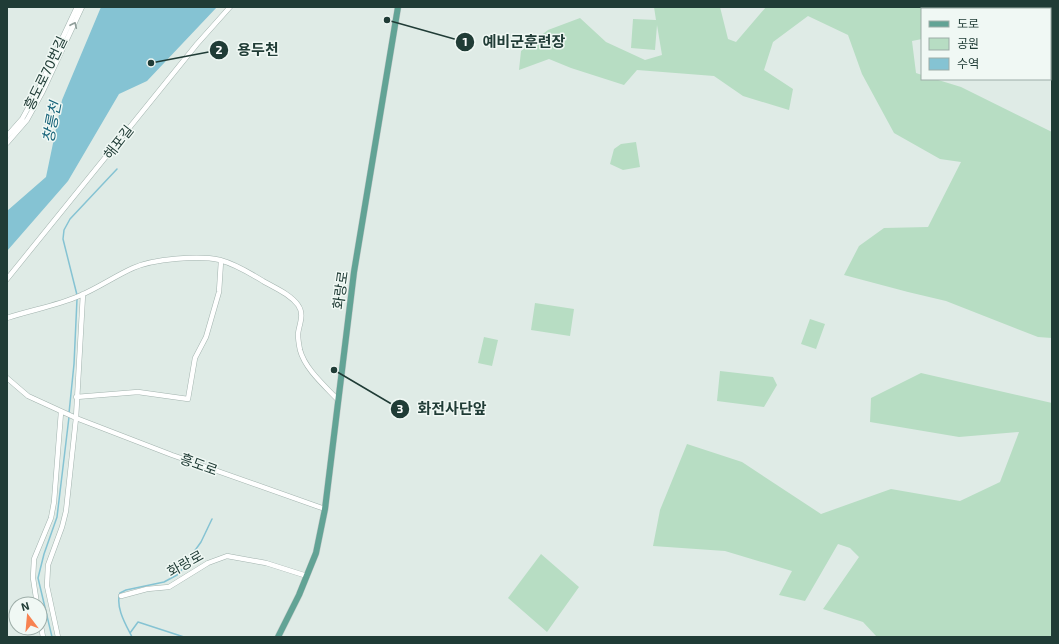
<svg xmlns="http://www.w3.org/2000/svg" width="1059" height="644" viewBox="0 0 1059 644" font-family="'Exo 2','Noto Sans KR',sans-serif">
<rect width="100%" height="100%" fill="#dfebe6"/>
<!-- green -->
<path fill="#b7ddc3" d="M654 7H720L728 39 736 42 766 7H1052V10L1050 13V9H922V39L912 41 916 73 922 75V79H935L961 87 1052 132V338L1038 337 946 301 908 292 844 275 859 246 884 228 928 227 961 162 940 159 894 133 862 74 848 35 808 16 773 42 764 70 793 89 789 110 743 96 714 76 637 70 624 85 571 68 549 59 519 70 521 51 548 30 580 18 606 42 645 60 662 55 657 25 655 50 631 48 633 19 656 20Z
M1050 23 1052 27V77L1050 76Z
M636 142 640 167 623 170 610 164 614 149 621 144Z
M535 303 574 309 570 336 531 330Z
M810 319 825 324 816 349 801 344Z
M484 337 498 340 492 366 478 363Z
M720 371 773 377 777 385 764 407 717 401Z
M921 373 1052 403V637H877L863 622 823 609 859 557 850 548 838 544 805 601 779 595 792 571 725 551 653 546 660 510 687 444 742 462 821 514 891 489 960 501 1000 482 1019 432 959 437 870 422 871 398Z
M541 554 579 587 547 632 508 598Z"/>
<!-- water -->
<path fill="#85c3d3" d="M101 7H217L147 81 119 94 68 181 7 251V211L46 177 62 100Z"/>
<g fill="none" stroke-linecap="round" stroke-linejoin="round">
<!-- stream -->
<path stroke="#85c3d3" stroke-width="1.5" d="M77 295 63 239 64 230 70 219 117 169
M69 413 74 364 77 299
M130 633 138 622 184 637
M52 637 38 578 44 554 57 517 69 417
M132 637C126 625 115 607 120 593L126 590 164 582 177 575 187 564 191 556 201 542 212 519"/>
<!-- minor casing -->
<g stroke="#a2b3ae" stroke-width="5.5">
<path id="minor" d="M7 136 22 119 38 90 77 7
M7 143 27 120 42 93 82 7
M7 279 197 44 230 7
M7 318C31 310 56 306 79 296 98 288 115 276 133 268 153 259 199 255 220 260 235 264 250 273 263 281 275 288 290 294 298 305 305 315 299 324 298 334 298 339 299 345 300 350 305 369 325 386 338 400
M7 378 28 396 76 418 172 455 325 509
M76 397 138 392 188 399 195 358 206 337 219 292 221 261
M121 596 147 589 169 587 208 563 227 556 266 563 307 576
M37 604 33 578 34 559 51 518 54 502 61 412
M40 621 43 637
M58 637 47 586 48 565 62 527 66 511 76 418 83 294"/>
</g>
<!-- major casing -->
<g stroke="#c1c8c7" stroke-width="7">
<path id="major" d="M278 637 299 595 316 553 325 509 354 272 398 7"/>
</g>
<!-- minor -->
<use href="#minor" stroke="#fff" stroke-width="4.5"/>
<!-- major -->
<use href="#major" stroke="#62a395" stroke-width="6"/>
</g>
<!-- one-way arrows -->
<defs><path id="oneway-chevron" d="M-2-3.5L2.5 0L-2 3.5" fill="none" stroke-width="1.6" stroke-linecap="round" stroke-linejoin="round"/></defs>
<use stroke="#909e9a" href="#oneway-chevron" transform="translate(74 25) rotate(-65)"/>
<g text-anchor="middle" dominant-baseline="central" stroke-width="3" stroke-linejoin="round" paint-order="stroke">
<!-- street labels -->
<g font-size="14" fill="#203c36" stroke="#f0f8f4">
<text transform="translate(45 73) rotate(-64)">흥도로70번길</text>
<text transform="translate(118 142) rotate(-52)">해포길</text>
<text transform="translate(340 290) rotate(-82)">화랑로</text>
<text transform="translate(199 464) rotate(20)">흥도로</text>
<text transform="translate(185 563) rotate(-29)">화랑로</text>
</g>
<!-- water labels -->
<g font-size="15" font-style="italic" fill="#18647a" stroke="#f0f8f4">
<text transform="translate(51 122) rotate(-79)">창릉천</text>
</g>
</g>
<!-- callouts -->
<path fill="none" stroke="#203c36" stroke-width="1.5" d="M387 20L465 42M151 63L219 50M334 370L400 409"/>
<g fill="#203c36" stroke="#f0f8f4" stroke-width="1.5">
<circle cx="387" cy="20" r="4"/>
<circle cx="151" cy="63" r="4"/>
<circle cx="334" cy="370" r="4"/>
<circle cx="465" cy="42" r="10"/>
<circle cx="219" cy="50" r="10"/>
<circle cx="400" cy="409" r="10"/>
</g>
<g font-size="12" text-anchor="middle" font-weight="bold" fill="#fff">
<text x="465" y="46">1</text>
<text x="219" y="54">2</text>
<text x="400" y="413">3</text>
</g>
<g font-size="15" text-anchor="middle" font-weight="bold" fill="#203c36" stroke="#f0f8f4" stroke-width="3" stroke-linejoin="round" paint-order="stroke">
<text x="524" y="47">예비군훈련장</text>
<text x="258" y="55">용두천</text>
<text x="452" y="414">화전사단앞</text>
</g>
<!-- border -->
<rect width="1059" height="644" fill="none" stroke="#203c36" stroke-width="16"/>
<!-- legend -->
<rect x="921" y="8" width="130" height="72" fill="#f0f8f4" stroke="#9dada8"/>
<rect x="929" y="21" width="20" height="6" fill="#62a395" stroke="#9dada8"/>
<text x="957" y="28" font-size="12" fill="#203c36">도로</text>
<rect x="929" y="38" width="20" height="12" fill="#b7ddc3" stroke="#9dada8"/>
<text x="957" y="48" font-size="12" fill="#203c36">공원</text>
<rect x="929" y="58" width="20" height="12" fill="#85c3d3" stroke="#9dada8"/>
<text x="957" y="68" font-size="12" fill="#203c36">수역</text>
<!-- north arrow -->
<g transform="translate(28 616) rotate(344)"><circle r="19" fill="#f0f8f4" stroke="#9dada8"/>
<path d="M0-3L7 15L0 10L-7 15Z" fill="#f78251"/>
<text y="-6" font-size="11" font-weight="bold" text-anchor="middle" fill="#203c36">N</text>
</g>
</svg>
